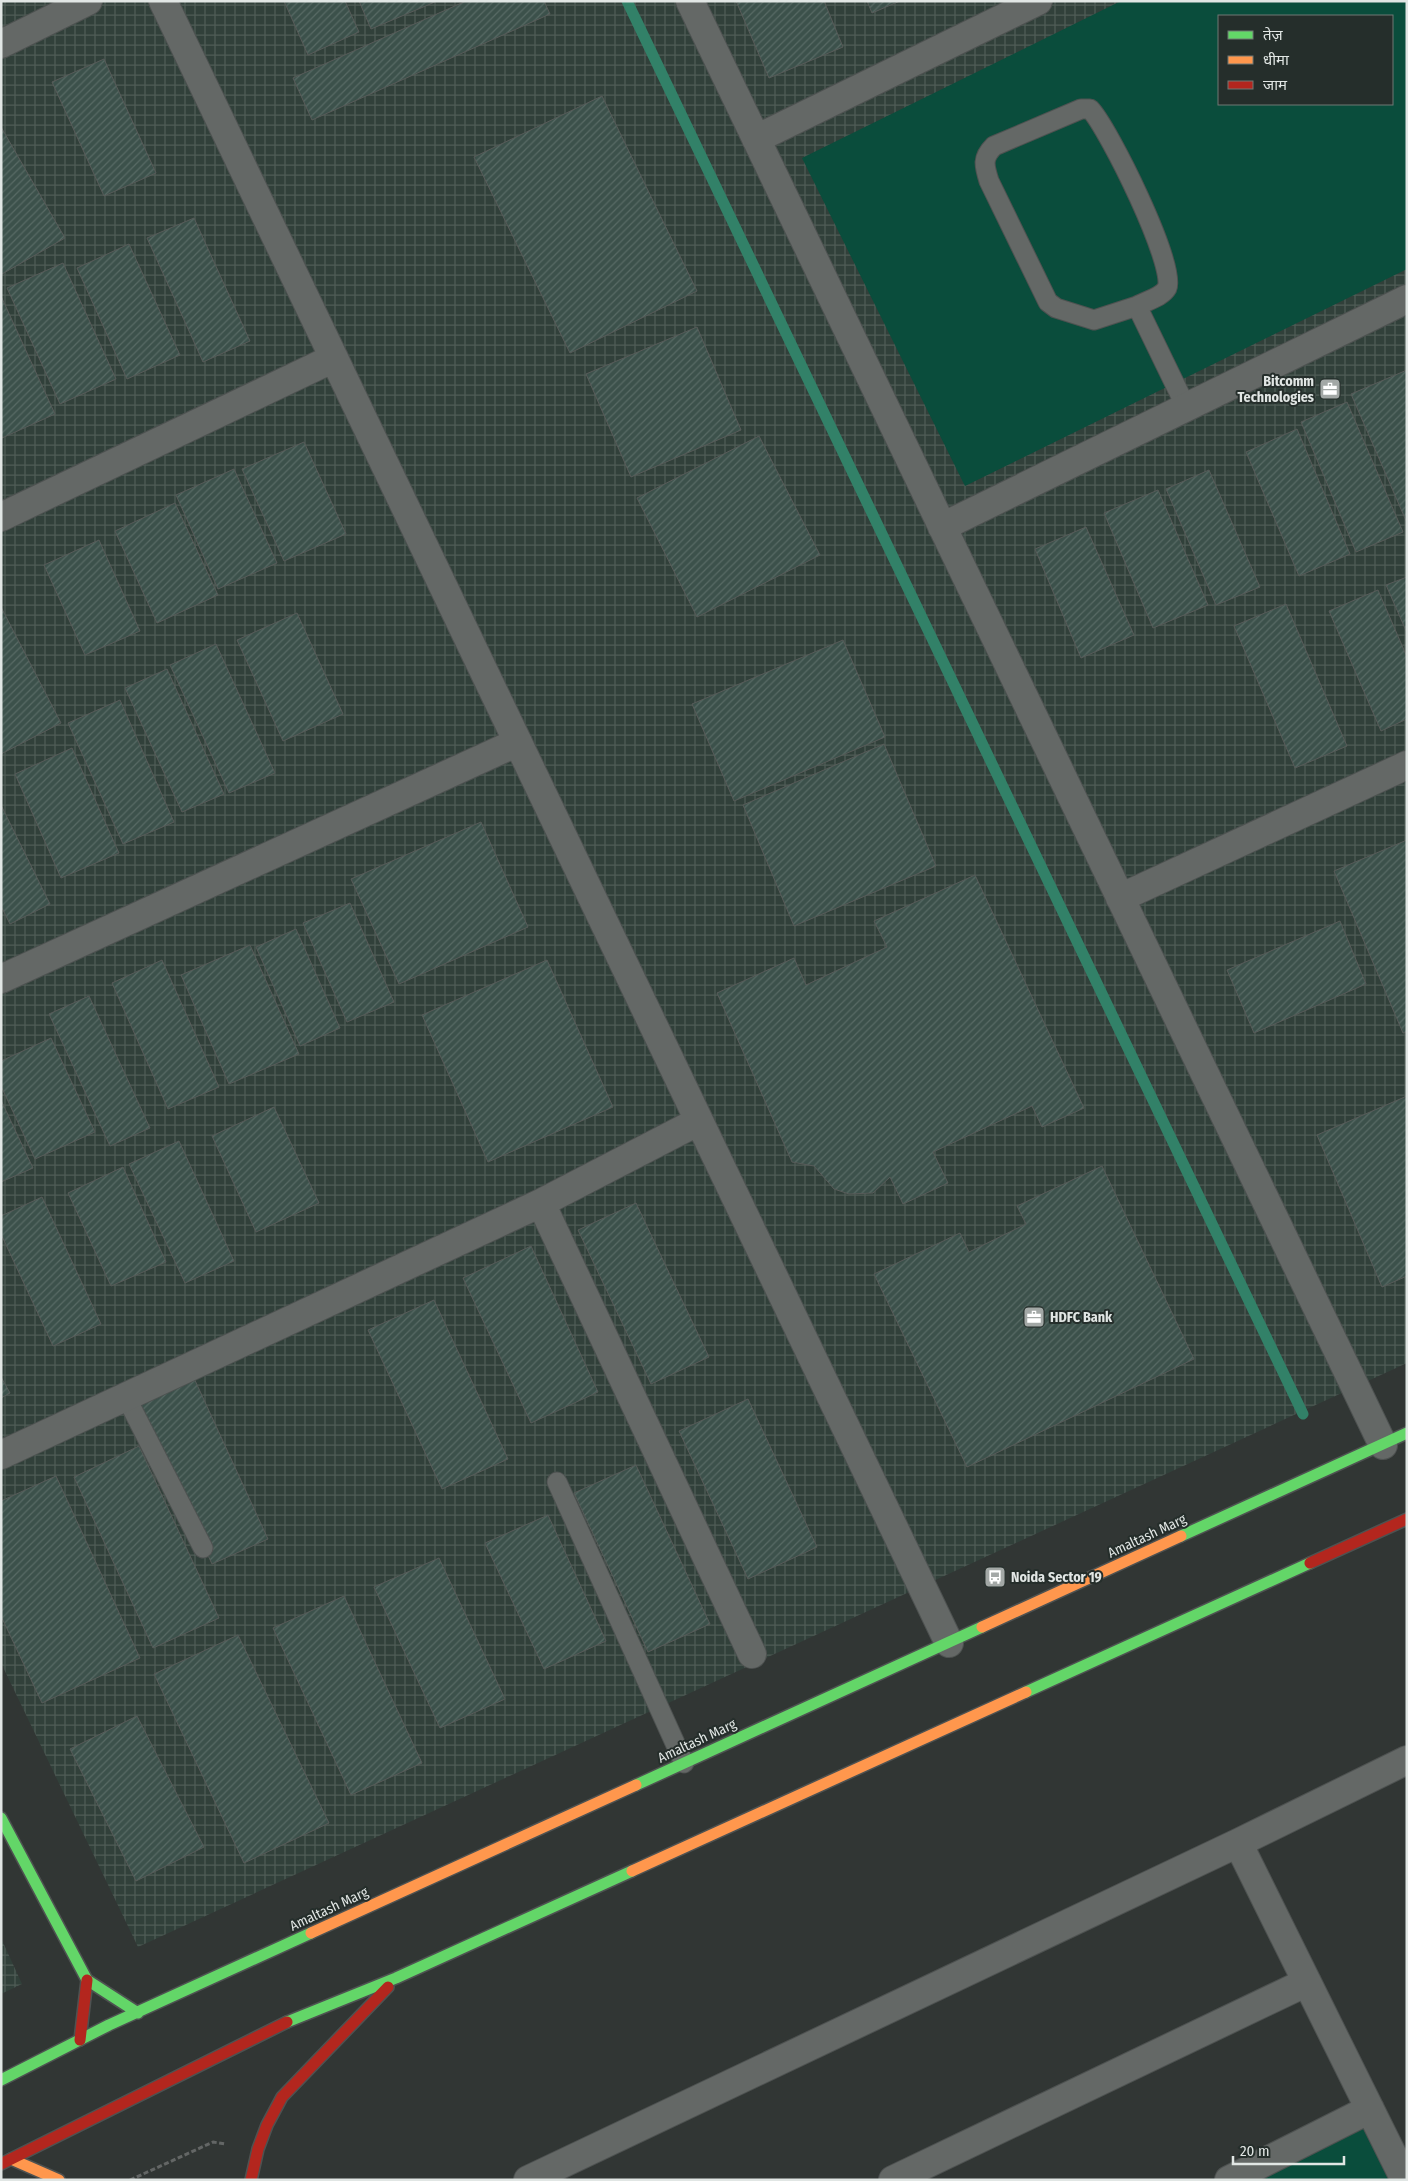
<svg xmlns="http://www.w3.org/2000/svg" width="1408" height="2181" viewBox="0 0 1408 2181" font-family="'Fira Sans Condensed','Noto Sans Devanagari',sans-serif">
<defs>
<pattern id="industrial-grid" width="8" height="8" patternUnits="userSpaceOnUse" patternTransform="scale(1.25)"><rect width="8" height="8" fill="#31403a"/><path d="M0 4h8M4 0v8" fill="none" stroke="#4f5c56"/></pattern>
<pattern id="building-hatch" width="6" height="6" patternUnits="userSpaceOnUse" patternTransform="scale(1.25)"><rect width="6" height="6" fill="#3c514b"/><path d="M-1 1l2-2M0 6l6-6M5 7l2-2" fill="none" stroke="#586a65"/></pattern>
</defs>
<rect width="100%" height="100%" fill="#313634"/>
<!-- industrial -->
<path fill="url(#industrial-grid)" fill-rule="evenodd" d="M1 1H1407V1363L138 1947 1 1663ZM1219 16H1392V104H1219Z
M1 1938 22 1984 1 1994Z"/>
<!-- park -->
<path fill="#0a4d3c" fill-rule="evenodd" d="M1121 1H1407V269L965 486 802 158ZM1219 16H1392V104H1219Z
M1370 2109 1405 2180H1229Z"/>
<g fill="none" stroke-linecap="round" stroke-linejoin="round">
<!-- stream -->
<path stroke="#328168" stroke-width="11" d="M627 1 1303 1414"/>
</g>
<!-- building -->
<path fill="url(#building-hatch)" stroke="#575b59" d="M284 1H345L359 32 308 55Z
M359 1H435V2L371 29Z
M466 1H544L550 14 312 120 293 78Z
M736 1H824L843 47 769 78Z
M867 1H900L872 13Z
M104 59 156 173 104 196 52 82Z
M602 96 697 291 570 353 474 157Z
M1 127 65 238 2 274 1 273Z
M194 218 250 341 203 362 147 238Z
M129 244 180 355 127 379 77 268Z
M63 263 116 379 60 404 7 288Z
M1 296 55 414 2 438 1 436Z
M697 327 741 430 631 477 586 374Z
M1407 370V523L1351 394Z
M1347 402 1403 532 1356 552 1301 422Z
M1297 429 1350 554 1299 576 1246 452Z
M759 436 820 555 697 617 637 498Z
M304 442 346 534 284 561 242 469Z
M234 469 277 563 218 589 176 495Z
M1209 470 1260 587 1216 605 1166 489Z
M1158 490 1208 605 1153 628 1104 513Z
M175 503 218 595 157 623 115 531Z
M1086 527 1134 635 1081 658 1035 549Z
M99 540 140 631 85 655 44 565Z
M1407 577V633L1386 585Z
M1378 590 1407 657V719L1381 731 1329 611Z
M1286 604 1347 746 1295 768 1234 626Z
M1 607 61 723 1 754Z
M297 613 343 714 283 741 237 640Z
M843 640 885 737 734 801 692 704Z
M216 644 275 773 229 793 170 665Z
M167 669 224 794 182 812 125 688Z
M120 700 174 822 123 844 68 723Z
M884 744 936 866 794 926 743 805Z
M72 748 119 853 61 878 15 774Z
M1 805 50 904 10 924 1 906Z
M481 822 528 927 399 984 351 879Z
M1407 840V1032L1403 1033 1334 871Z
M975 875 1084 1108 1042 1127 1032 1106 933 1152 948 1183 903 1204 890 1177 873 1193 849 1194 834 1189 814 1166 792 1162 717 993 794 958 806 985 887 947 874 921Z
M350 903 394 1002 347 1022 303 923Z
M1340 921 1366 984 1254 1033 1227 970Z
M296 929 340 1028 300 1046 256 947Z
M250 945 299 1054 229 1084 181 975Z
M162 960 219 1087 168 1109 112 983Z
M547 960 613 1107 488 1162 422 1015Z
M89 996 150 1128 110 1146 49 1014Z
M51 1038 95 1132 35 1159 1 1086V1061Z
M1407 1096V1276L1382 1287 1317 1135Z
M1 1100 33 1168 1 1182Z
M274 1107 319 1203 256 1232 212 1136Z
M179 1141 234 1261 185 1283 129 1164Z
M1102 1166 1194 1359 967 1467 874 1274 960 1233 969 1252 1026 1224 1017 1206Z
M123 1167 166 1262 111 1286 68 1193Z
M42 1197 101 1324 53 1346 1 1234V1216Z
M636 1203 709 1357 651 1384 578 1230Z
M531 1246 598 1392 531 1423 463 1278Z
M434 1300 508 1459 442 1489 368 1330Z
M193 1376 268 1539 212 1564 137 1402Z
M1 1377 10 1393 1 1398Z
M748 1399 817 1547 748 1579 679 1431Z
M139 1446 219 1618 153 1648 74 1477Z
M636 1465 710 1624 648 1652 574 1493Z
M56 1476 140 1658 42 1703 1 1616V1501Z
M548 1515 606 1641 544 1669 485 1543Z
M439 1558 505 1699 440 1728 374 1587Z
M344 1596 422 1763 351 1795 273 1628Z
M238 1635 329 1823 244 1863 154 1674Z
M137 1716 204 1847 136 1881 70 1749Z"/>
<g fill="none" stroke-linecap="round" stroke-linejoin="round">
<!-- lane casing -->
<g stroke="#4e5251" stroke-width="21">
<path id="lane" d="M1137 306 1094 320 1056 308 1048 302 989 181C984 165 982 158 994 146L1081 109H1090C1108 127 1177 267 1167 288 1162 297 1146 301 1137 306L1186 407
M125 1395 203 1548
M557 1482 684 1763"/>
</g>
<!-- street casing -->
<g stroke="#4e5251" stroke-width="30">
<path id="street" d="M163 1 949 1643
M690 1 1383 1445
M1 44 88 1
M756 139 1038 1
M1 517 334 358
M942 527 1407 299
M1120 898 1407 765
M1 979 518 742
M541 1203 752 1654
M1 1455 541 1203 699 1121
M1238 1843 1405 2180
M528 2180 1238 1843 1407 1760
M893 2180 1307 1982
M1229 2180 1370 2109"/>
</g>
<!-- fast casing -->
<g stroke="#4e5251" stroke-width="14">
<path id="fast" d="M1181 1536 1407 1433
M1026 1692 1310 1563
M636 1785 982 1627
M1 1818 87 1980 138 2013
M287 2022 396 1978 632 1871
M1 2080 109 2025 311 1933"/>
</g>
<!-- slow casing -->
<g stroke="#4e5251" stroke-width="14">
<path id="slow" d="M982 1627 1181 1536
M632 1871 1026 1692
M311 1933 636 1785
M11 2159 59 2180"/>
</g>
<!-- jam casing -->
<g stroke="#4e5251" stroke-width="14">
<path id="jam" d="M1310 1563 1407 1519
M80 2040 87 1980
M1 2164 287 2022
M251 2180 258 2149 267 2125 282 2097 388 1987"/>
</g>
<!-- path -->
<path stroke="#636665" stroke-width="3" stroke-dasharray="5 2.5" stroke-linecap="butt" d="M130 2180 213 2142 225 2144"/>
<!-- lane -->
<use href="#lane" stroke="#646866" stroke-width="19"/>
<!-- street -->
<use href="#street" stroke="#646866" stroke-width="28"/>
<!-- fast -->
<use href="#fast" stroke="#63d668" stroke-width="11"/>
<!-- slow -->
<use href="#slow" stroke="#ff974d" stroke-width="11"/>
<!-- jam -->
<use href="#jam" stroke="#b3261e" stroke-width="11"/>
</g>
<!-- icons -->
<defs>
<g id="office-square" transform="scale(1.125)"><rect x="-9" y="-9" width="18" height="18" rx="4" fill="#a3a8a6" stroke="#252e2b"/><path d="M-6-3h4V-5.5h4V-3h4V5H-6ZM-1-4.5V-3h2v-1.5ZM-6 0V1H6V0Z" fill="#fff"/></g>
<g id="bus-square" transform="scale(1.125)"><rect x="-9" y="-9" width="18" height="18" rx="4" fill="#a3a8a6" stroke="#252e2b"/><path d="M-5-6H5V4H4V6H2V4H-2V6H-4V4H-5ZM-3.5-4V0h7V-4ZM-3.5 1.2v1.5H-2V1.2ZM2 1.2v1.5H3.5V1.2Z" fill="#fff"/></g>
</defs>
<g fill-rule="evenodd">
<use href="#office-square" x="1330" y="389"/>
<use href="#office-square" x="1034" y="1317"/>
<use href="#bus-square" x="995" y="1577"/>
</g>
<g text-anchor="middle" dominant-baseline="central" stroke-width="4" stroke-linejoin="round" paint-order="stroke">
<!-- poi labels -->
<g font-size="14" font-weight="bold" fill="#e1e6e4" stroke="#252e2b" text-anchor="start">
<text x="1314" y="381" text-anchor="end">Bitcomm<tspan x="1314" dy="16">Technologies</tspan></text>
<text x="1050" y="1317">HDFC Bank</text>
<text x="1011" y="1577">Noida Sector 19</text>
</g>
<!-- street labels -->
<g font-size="14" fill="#e1e6e4" stroke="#252e2b">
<text transform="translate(1147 1536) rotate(-25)">Amaltash Marg</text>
<text transform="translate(697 1741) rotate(-25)">Amaltash Marg</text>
<text transform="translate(329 1909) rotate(-25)">Amaltash Marg</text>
</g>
</g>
<!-- border -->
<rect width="1408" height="2181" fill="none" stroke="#e1e6e4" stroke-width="5"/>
<!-- legend -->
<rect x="1218" y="15" width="175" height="90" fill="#252e2b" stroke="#707875"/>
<rect x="1228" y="31" width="25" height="8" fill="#63d668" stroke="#707875"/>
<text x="1263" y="40" font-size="15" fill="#e1e6e4">तेज़</text>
<rect x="1228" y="56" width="25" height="8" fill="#ff974d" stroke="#707875"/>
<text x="1263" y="65" font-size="15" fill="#e1e6e4">धीमा</text>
<rect x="1228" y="81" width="25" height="8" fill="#b3261e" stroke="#707875"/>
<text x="1263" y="90" font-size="15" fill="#e1e6e4">जाम</text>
<!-- scale -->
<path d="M1233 2156v8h111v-8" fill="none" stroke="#e1e6e4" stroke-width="2.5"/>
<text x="1240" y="2156" font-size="15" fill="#e1e6e4" stroke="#252e2b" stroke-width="4" paint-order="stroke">20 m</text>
</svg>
